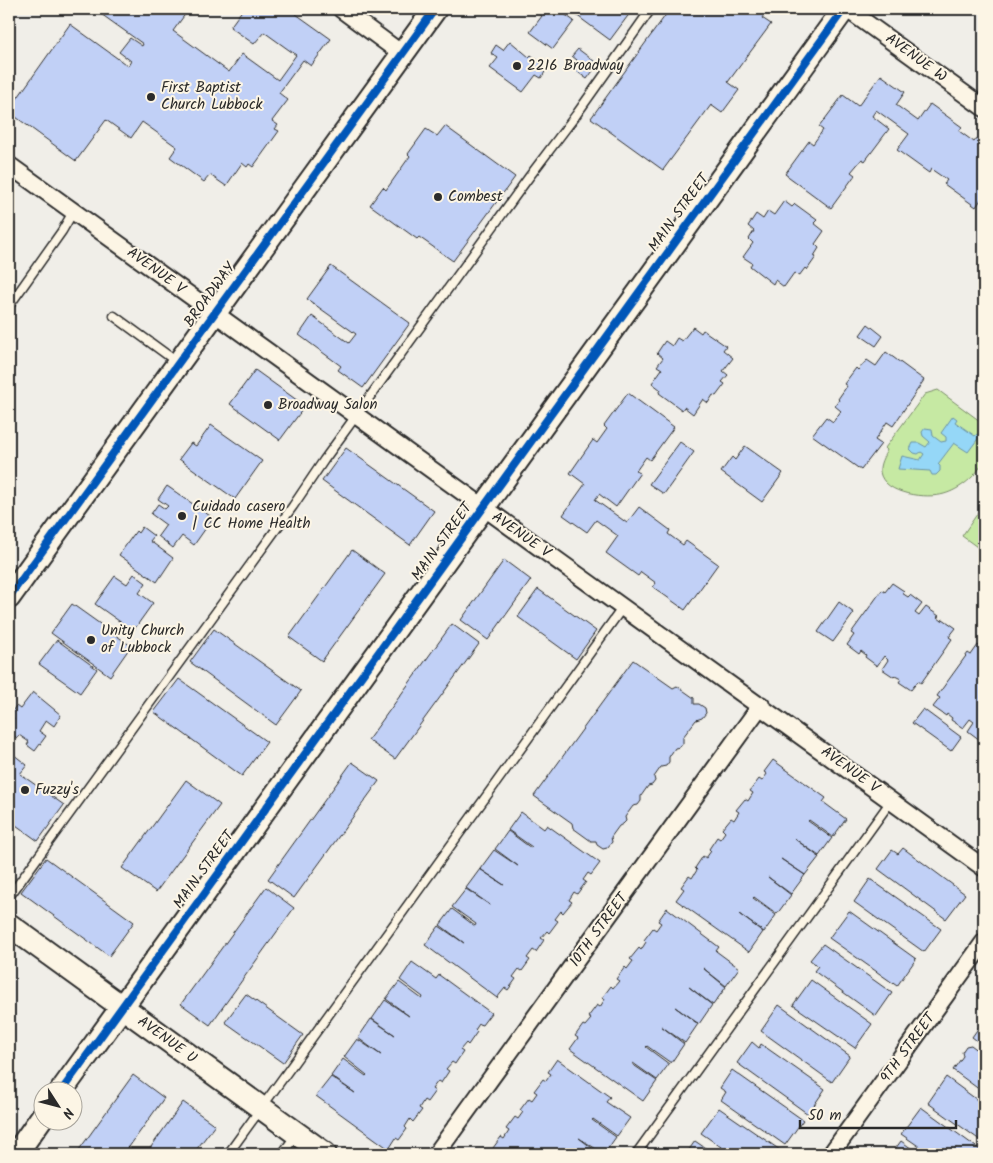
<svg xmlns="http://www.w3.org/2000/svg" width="993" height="1163" viewBox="0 0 993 1163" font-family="Kalam,sans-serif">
<rect width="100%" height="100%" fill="#f0eee8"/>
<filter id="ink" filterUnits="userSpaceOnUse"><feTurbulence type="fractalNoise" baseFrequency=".02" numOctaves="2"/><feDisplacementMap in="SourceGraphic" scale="10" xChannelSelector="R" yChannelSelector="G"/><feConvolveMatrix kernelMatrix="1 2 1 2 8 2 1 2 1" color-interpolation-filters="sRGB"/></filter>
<g filter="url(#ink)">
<!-- green -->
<path fill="#c6e9a3" stroke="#788a67" d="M938 390 984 424C984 434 987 449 984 459 979 475 959 490 944 494 927 499 884 495 880 472 879 464 884 456 887 450L885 448 925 394Z
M984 504V552L962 536Z"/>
<!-- water -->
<path fill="#95d7f7" stroke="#6b92a5" d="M953 416 957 419 955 422 975 436 977 434 980 436 968 452 954 443 938 464 940 466V471L936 475H932L930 471 898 469 902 456 920 460 924 454 921 452 918 454 914 453 910 449 913 443H919L926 447 930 442 923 436 922 432 925 428 932 429 933 436 941 442 946 441V437L941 433Z"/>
<!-- building -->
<path fill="#c1d0f6" stroke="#2b2b2b" d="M94 9H189L173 31 229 72 242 54 278 80 296 55 264 32 254 44 230 27 243 9H289L331 39 311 66 303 60 279 93 288 100 272 121 278 125 275 129 279 131 253 167 249 164 247 167 242 163 226 186 210 175 204 182 170 157 177 147 142 122 131 138 106 120 76 161 9 112V110L70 24 128 66 131 61 119 52 130 38 142 46 143 44Z
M532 9H557L574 21 553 49 530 32 542 16Z
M568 9H633L610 40Z
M670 9H768L762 18 771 24 728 82 739 90 722 113 711 105 663 170 591 118Z
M510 41 529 57 531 55 543 65 540 69 545 72 541 78 536 75 523 92 490 68 498 58 491 53 496 45 503 50Z
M578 49 598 64 587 79 571 67 577 60 572 56Z
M881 75 905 92 896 105 918 121 930 104 962 127 959 131 974 142 977 138 984 143V195L976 207 944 184 947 180 931 169 929 173 897 150 909 134 876 110 872 116 889 129 865 161 862 159 851 172 855 175 831 208 785 174 809 141 813 144 823 130 819 127 843 95 858 106Z
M445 126 515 177 453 261 419 237 417 239 370 205 383 187 386 190 410 156 408 154 426 129 437 136Z
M784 201 792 207 795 204 817 220 814 223 824 231 815 244 819 248 814 256 816 257 807 270 805 268 799 276 794 273 784 287 775 280 773 284 750 266 752 263 743 257 753 243 749 239 754 231 748 226 756 214 763 219 768 211 774 215Z
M331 266 410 323 363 388 338 370 341 366 299 335 312 316 349 343 356 334 307 299Z
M868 324 883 336 876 346 860 335Z
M693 327 701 333 703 330 726 346 723 350 733 358 723 371 728 375 722 382 725 384 716 396 713 395 708 403 703 399 693 414 684 407 682 410 659 393 661 390 652 383 662 369 657 366 663 358 657 353 665 341 672 346 677 338 682 341Z
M886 352 924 380 893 426 887 422 875 440 881 444 861 470 812 435 826 417 833 422 841 411 835 406 839 400 838 399 847 386 844 384 856 368 858 370 867 360 876 366Z
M255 370 305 406 280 440 230 404Z
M628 393 674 427 650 460 646 457 636 471 640 473 616 507 599 494 595 500 627 523 639 507 670 530 668 534 683 545 686 541 718 564 685 610 653 587 656 583 641 572 638 576 606 553 618 536 596 520 587 532 563 515 585 484 570 473 593 440 597 443 607 429 604 426Z
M211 425 262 461 235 499 179 459 191 443 196 446Z
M680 442 694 452 664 494 649 484Z
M745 446 783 473 762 502 721 472 732 457 735 460Z
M346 448 434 511 410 545 322 481Z
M167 486 213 518 194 545 182 536 173 548 158 536 166 525 151 514 158 504 165 509 168 506 158 499Z
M142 527 154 536 150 541 173 558 157 582 119 555 136 531 138 533Z
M352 550 385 574 322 661 289 637Z
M504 560 531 580 488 640 461 620Z
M134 574 146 583 139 593 153 603 133 631 95 604 115 576 127 584Z
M892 583 904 591 902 593 908 597 910 595 922 604 915 613 919 616 926 607 939 616 937 617 942 621 943 619 956 628 949 637 952 639 921 683 918 681 911 690 899 682 901 679 895 676 894 677 882 669 888 660 884 656 877 666 865 657 866 655 861 651 859 654 847 645 854 635 851 633 882 590 885 592Z
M538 589 596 631 576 659 518 617Z
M839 602 854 613 833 642 818 632Z
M72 604 131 646 110 676 51 633Z
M452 624 479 644 395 759 368 740Z
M214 629 301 691 276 725 190 662Z
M57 640 97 669 80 693 39 664Z
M978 645 984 650V740L981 738 980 740 968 731 974 722 970 719 963 728 951 720 952 718 947 714 946 716 933 707 940 698 937 696 968 653 971 655Z
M633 660 673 688 677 686 694 698V704H699L705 708 706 713 702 718 696 720 683 737V743L680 747 675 748 669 757V762L666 766 661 767 654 777 655 781 652 785 648 786 641 796V801L638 805 633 806 625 817 626 821 623 824 619 826 611 837 612 842 607 848 603 849 597 845 596 841H591L573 828 572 823 534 796Z
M179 679 267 742 242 776 154 712Z
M33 692 61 715 54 726 46 720 39 731 46 736 35 751 27 745 29 742 19 735 17 738 9 732V725L14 718 9 715 16 706 20 709Z
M923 709 961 737 951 751 912 723Z
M9 751 27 765 20 774 64 805 38 841 9 820Z
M773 760 826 798 823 802 846 819 833 837 809 820 808 821 832 838 819 856 795 839 819 857 805 875 781 859 805 875 791 894 768 877 791 895 777 914 754 897 753 898 776 915 764 932 739 914 763 932 749 952 676 900 684 889 681 887 689 876 692 878 697 870 695 868 703 856 706 858 711 851 709 849 717 837 720 839 725 832 722 829 731 818 734 820 739 812 736 810 745 799 748 801 753 793 750 791 759 779 762 781 767 774 764 772Z
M352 762 379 781 294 898 268 879Z
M186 780 220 805 156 892 122 868Z
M521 812 544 829 547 825 600 863 591 875 588 873 583 880 586 882 577 894 574 892 569 900 572 902 563 913 561 911 555 919 558 921 549 933 547 931 541 938 544 940 536 952 533 950 527 958 530 960 522 971 519 969 513 977 516 979 508 990 505 988 497 998 425 945 439 926 464 943 440 925 452 909 475 926 476 924 452 907 466 889 490 905 466 888 480 869 504 885 480 869 494 850 518 866 495 849 508 831 531 848 532 847 508 830Z
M903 848 965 894 946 919 878 869 892 850 898 854Z
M46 858 134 922 109 956 21 892Z
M870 879 941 929 924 952 854 902Z
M266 887 294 908 210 1025 181 1004Z
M667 908 719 947 716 951 739 968 726 986 703 968 726 987 713 1005 689 987 712 1005 699 1024 675 1007 698 1024 685 1043 661 1026 684 1044 671 1063 647 1046 646 1047 669 1064 657 1080 633 1063 632 1064 657 1081 643 1101 570 1049 578 1038 575 1036 583 1025 585 1026 591 1019 588 1017 597 1005 600 1007 605 999 602 998 611 986 613 988 619 981 616 979 625 967 627 969 633 961 630 959 639 948 641 950 646 942 644 940 653 928 656 930 661 923 658 921Z
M849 911 916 959 897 986 829 938Z
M823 944 892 993 876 1016 814 971 818 966 810 960Z
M412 962 436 979 439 975 491 1013 482 1025 479 1024 475 1030 477 1032 468 1045 466 1043 460 1050 463 1052 455 1064 452 1062 446 1069 449 1071 441 1083 438 1081 432 1089 435 1091 427 1102 424 1100 419 1108 422 1110 413 1122 410 1119 405 1127 407 1129 399 1140 396 1138 389 1149 316 1096 331 1077 355 1093 331 1076 343 1059 366 1076 367 1075 344 1057 357 1039 381 1055 358 1038 371 1019 395 1035 372 1019 385 1000 409 1016 386 999 399 982 422 999 423 997 400 980Z
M811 980 872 1024 855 1048 793 1005Z
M246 994 303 1035 283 1063 225 1022Z
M779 1005 850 1056 832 1082 761 1031Z
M984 1020V1046L972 1037Z
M752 1042 759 1048 761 1044 825 1089 808 1114 737 1063Z
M971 1045 984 1055V1093L953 1070 963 1056 962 1052 966 1046Z
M557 1059 610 1097 606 1102 630 1118 617 1136 593 1119 592 1120 616 1137 604 1154 579 1138 600 1154H492L495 1150 493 1148 501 1137 504 1139 509 1131 506 1129 515 1117 518 1119 523 1112 520 1110 529 1098 532 1100 537 1093 534 1091 543 1079 546 1081 551 1074 548 1072Z
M732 1070 803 1120 785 1145 721 1100 726 1092 720 1088Z
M133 1075 164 1098 124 1154H76Z
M946 1077 984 1105V1143L928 1103Z
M183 1102 215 1125 193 1154H146Z
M921 1107 983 1152 981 1154H930L901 1134Z
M719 1108 780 1150 777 1154H731L701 1133Z
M695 1141 714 1154H686Z
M901 1141 919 1154H888L891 1150 893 1152Z"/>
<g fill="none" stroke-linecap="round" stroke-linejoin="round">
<!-- lane casing -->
<g stroke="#2b2b2b" stroke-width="11">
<path id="lane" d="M9 306 62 231 73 212
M114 316 177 362
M9 897 293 506 324 460 529 177 576 115 651 9
M228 1154 623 607
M282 1154 296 1135
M636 1154 891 801"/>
</g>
<!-- street casing -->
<g stroke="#2b2b2b" stroke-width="20">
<path id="street" d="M341 9 402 54
M847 9 984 108
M9 165C334 400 660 633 984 868
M436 1154 761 705
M831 1154 984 942"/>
</g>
<!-- secondary casing -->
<g stroke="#2b2b2b" stroke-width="26">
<path id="secondary" d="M9 597 435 9
M9 925 325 1154
M62 1090 844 9
M16 1154 42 1117"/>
</g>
<!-- lane -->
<use href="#lane" stroke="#fcf5e5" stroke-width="8"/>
<!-- street -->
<use href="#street" stroke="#fcf5e5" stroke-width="16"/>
<!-- secondary -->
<use href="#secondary" stroke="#fcf5e5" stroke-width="22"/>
<!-- cycleway casing -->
<g stroke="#fcf5e5" stroke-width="11">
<path id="cycleway" d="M9 597 435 9
M62 1090 844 9"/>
</g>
<!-- cycleway -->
<use href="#cycleway" stroke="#0057b8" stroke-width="8"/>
</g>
</g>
<!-- markers -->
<g fill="#2b2b2b" stroke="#fcf5e5" stroke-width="2">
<circle cx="517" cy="66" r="5"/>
<circle cx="151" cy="97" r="5"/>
<circle cx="438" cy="197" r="5"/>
<circle cx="268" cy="405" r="5"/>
<circle cx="182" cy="516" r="5"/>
<circle cx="91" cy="640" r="5"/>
<circle cx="25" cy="790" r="5"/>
</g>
<g text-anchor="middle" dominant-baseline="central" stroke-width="4" stroke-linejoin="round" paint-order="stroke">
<!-- street labels -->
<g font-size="15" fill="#2b2b2b" stroke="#fcf5e5">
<text transform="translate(916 58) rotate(36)">AVENUE W</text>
<text transform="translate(679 213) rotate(-54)">MAIN STREET</text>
<text transform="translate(156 271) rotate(36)">AVENUE V</text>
<text transform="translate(210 295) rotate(-54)">BROADWAY</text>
<text transform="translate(521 535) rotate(35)">AVENUE V</text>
<text transform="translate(442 542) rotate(-54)">MAIN STREET</text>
<text transform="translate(850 770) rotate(36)">AVENUE V</text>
<text transform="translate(204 870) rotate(-54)">MAIN STREET</text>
<text transform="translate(599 930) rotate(-54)">10TH STREET</text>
<text transform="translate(167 1040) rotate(36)">AVENUE U</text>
<text transform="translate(908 1048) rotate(-54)">9TH STREET</text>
</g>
<!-- poi labels -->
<g font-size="15" fill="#2b2b2b" stroke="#fcf5e5" text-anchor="start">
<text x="527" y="66">2216 Broadway</text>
<text x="161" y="88">First Baptist<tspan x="161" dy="17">Church Lubbock</tspan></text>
<text x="448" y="197">Combest</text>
<text x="278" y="405">Broadway Salon</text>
<text x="192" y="507">Cuidado casero<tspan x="192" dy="17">| CC Home Health</tspan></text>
<text x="101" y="631">Unity Church<tspan x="101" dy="17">of Lubbock</tspan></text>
<text x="35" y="790">Fuzzy's</text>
</g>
</g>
<!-- margin -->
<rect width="993" height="1163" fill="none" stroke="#fcf5e5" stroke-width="30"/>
<rect x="15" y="15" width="963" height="1133" fill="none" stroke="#2b2b2b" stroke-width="2" filter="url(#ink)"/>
<!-- north arrow -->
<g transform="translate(58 1106) rotate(126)"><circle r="24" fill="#fcf5e5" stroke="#a8a49b"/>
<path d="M0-4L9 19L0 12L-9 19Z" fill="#2b2b2b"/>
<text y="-8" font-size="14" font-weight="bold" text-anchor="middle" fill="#2b2b2b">N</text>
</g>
<!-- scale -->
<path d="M800 1120v8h156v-8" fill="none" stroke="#2b2b2b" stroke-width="2.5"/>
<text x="808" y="1120" font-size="15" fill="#2b2b2b" stroke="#fcf5e5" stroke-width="4" paint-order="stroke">50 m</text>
</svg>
